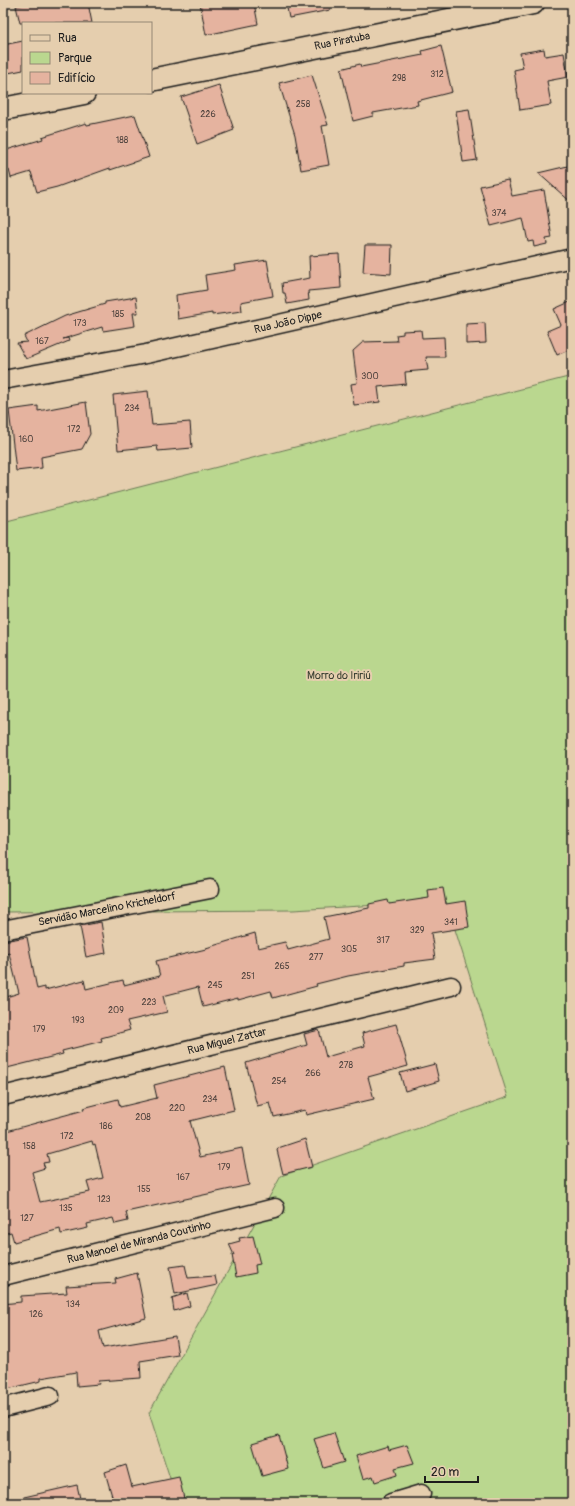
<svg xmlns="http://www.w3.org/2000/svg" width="575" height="1506" viewBox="0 0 575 1506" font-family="Pangolin,sans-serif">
<rect width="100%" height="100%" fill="#e5ceae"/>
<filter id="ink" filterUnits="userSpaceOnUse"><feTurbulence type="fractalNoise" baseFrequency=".025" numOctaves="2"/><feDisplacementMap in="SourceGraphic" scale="8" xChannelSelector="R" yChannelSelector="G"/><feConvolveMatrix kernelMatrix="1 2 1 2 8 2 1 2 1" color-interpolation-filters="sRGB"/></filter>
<g filter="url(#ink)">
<!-- green -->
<path fill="#bad78f" stroke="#6b7a56" d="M572 376V1503H178L149 1413 281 1176 508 1097 446 901 293 910 3 912V522Z"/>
<!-- building -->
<path fill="#e5b39f" stroke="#1c1c1c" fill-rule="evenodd" d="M31 3H88L92 23H20L16 6Z
M200 3H254L258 24 206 35Z
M286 3H329L330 10 289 18Z
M23 41V70L3 74V45Z
M441 46 452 92 417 101 418 105 373 113V116L353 121 341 69 360 64 361 67 423 55 422 51Z
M544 49 545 56 564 53 568 77 547 81 551 105 520 110 514 70 523 68 520 53Z
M312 75 328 125 322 126 329 165 301 170 295 135 279 83Z
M219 85 234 130 197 144 181 97Z
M469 109 477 160 463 162 456 111Z
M135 115 149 157 110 170V168L57 187 37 192 31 172 11 178 9 170 3 172V151L43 139 42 137 86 123 87 125Z
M572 165V203L538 173Z
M508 180 512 196 544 190 552 238 546 239 547 244 534 247 533 241 528 242 523 218 491 226 480 186Z
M365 245H392L391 274 363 272Z
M339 254 341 288 308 291 309 300 287 304 285 293H283L282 283 310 278 309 256Z
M267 260 273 296 241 302 242 311 212 315V313L178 319 176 295 207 290 205 275 236 270 235 265Z
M136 297 138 313H133L135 326 103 331 102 327 63 339 68 338 69 341 26 359 17 343 27 342 24 336 65 316 105 304V302Z
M572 301V352L571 349 557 355 547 331 561 325 554 309Z
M485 323 486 343 466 344V324Z
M421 330 422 338 444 337 445 357H426L428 370 405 372 406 384 378 387 380 402 354 405 351 384 357 383 353 351 363 342 397 341 396 335 403 334V331Z
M148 391 152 425 190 422 192 448 158 451 157 446 118 450 113 395Z
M86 402 90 434 82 449 41 457 42 468 16 471 9 410 38 406V411Z
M443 888 446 904 465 901 469 927 431 933 435 959 404 963V966L348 976 316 984 317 986 273 998 271 991 238 1000V998L203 1007 198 987 163 996 167 1012 127 1021 130 1030 101 1038 102 1041 62 1051 63 1054 3 1069V998L19 993 9 953 3 955V941L27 937 37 989 45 987V990L84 980 86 989 123 980 124 985 160 976 156 961 206 949V948L255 933 258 948 285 942 288 950 329 939 324 917 369 908V904L388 900 389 904 429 898 428 890Z
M101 922 106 953 86 957 80 926Z
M396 1024 408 1066 368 1077 374 1099 306 1115 305 1110 274 1117 270 1103 257 1106 246 1063 307 1045 304 1034 319 1030 326 1057 365 1046 362 1033Z
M435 1064 439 1081 405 1091 400 1073Z
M225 1067 234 1110 190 1121 200 1157 242 1148 249 1185 126 1212 128 1221 115 1224 113 1218 87 1224 88 1228 61 1234 60 1229 14 1242 11 1232 3 1234V1132L84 1110 83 1108 118 1099 120 1107 157 1098 154 1085ZM92 1141 93 1145 95 1144 103 1178 87 1182 90 1192 40 1202 32 1172 45 1168 43 1163 49 1162 47 1154Z
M305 1139 312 1167 283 1174 277 1150 278 1149V1148Z
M253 1236 260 1264 255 1265 256 1273 236 1277 232 1255H234L229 1244 240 1241 239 1238Z
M185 1265 188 1278 215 1276 217 1285 175 1294 170 1267Z
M137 1273 146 1318 99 1331 103 1348 175 1336 178 1355 140 1361 141 1378 98 1381 99 1384 77 1386 76 1372 41 1378V1381L3 1390V1304L21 1302V1296L67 1293 66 1286 116 1283 115 1279Z
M187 1293 190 1306 174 1311 172 1298Z
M334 1433 344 1462 324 1468 314 1439Z
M279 1435 288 1469 262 1476 252 1443Z
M407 1445 414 1463 395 1468 397 1475 375 1482 373 1476 363 1479 356 1456 388 1446 389 1450Z
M126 1465 132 1487 179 1477 185 1503H114L105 1472Z
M77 1485 81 1503H25L24 1497Z"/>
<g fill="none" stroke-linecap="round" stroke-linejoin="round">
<!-- minor casing -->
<g stroke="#1c1c1c" stroke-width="21">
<path id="minor" d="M3 380 146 354 572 258
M3 930 210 889
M3 1096 451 986
M3 1276 275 1208
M3 1408 50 1396
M391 1503 421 1494"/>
</g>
<!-- secondary casing -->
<g stroke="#1c1c1c" stroke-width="25">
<path id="secondary" d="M151 80 533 3
M3 109 84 93"/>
</g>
<!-- minor -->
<use href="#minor" stroke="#e5ceae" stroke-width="18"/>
<!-- secondary -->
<use href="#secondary" stroke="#e5ceae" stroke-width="22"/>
</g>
</g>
<g text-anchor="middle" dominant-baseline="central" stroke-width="4" stroke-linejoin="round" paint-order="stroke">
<!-- number labels -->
<g font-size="9" fill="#4e423d">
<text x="437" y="74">312</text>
<text x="399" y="78">298</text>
<text x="303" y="104">258</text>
<text x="208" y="114">226</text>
<text x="122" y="140">188</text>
<text x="499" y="213">374</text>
<text x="118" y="314">185</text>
<text x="80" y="323">173</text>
<text x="42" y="341">167</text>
<text x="370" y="376">300</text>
<text x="132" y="408">234</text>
<text x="74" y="429">172</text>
<text x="26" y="439">160</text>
<text x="451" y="922">341</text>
<text x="417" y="930">329</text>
<text x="383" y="940">317</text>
<text x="349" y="949">305</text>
<text x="316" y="957">277</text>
<text x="282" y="966">265</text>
<text x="248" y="976">251</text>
<text x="215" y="985">245</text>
<text x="149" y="1002">223</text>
<text x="116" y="1010">209</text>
<text x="78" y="1020">193</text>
<text x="39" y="1029">179</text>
<text x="346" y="1065">278</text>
<text x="313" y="1073">266</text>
<text x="279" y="1081">254</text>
<text x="210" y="1099">234</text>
<text x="177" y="1108">220</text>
<text x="143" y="1117">208</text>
<text x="106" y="1126">186</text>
<text x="67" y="1136">172</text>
<text x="29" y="1146">158</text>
<text x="224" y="1167">179</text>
<text x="183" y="1177">167</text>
<text x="144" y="1189">155</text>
<text x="104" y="1199">123</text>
<text x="66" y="1208">135</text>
<text x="27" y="1218">127</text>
<text x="73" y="1304">134</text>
<text x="36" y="1314">126</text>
</g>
<!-- street labels -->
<g font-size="11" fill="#1c1c1c" stroke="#e5ceae">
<text transform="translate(342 41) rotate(-11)">Rua Piratuba</text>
<text transform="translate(288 322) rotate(-13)">Rua João Dippe</text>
<text transform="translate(107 909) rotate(-11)">Servidão Marcelino Kricheldorf</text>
<text transform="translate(227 1041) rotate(-14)">Rua Miguel Zattar</text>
<text transform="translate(139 1242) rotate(-14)">Rua Manoel de Miranda Coutinho</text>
</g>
<!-- park labels -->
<g font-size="11" fill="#3c4133" stroke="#e5ceae">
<text x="339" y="675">Morro do Iririú</text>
</g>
</g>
<!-- margin -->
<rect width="575" height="1506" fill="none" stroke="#e5ceae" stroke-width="16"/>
<rect x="8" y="8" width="559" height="1490" fill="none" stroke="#1c1c1c" stroke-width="1.5" filter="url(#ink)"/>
<!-- legend -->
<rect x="22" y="22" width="130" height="72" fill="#e5ceae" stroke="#958774"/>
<rect x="30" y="35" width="20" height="6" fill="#e5ceae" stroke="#958774"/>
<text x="58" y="42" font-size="12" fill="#1c1c1c">Rua</text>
<rect x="30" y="52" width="20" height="12" fill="#bad78f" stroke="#958774"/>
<text x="58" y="62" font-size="12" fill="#1c1c1c">Parque</text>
<rect x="30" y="72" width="20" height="12" fill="#e5b39f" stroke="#958774"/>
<text x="58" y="82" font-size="12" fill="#1c1c1c">Edifício</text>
<!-- scale -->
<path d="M425 1476v6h53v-6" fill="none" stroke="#1c1c1c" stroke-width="2"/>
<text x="431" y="1476" font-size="12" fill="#1c1c1c" stroke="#e5ceae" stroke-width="3" paint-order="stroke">20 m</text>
</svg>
